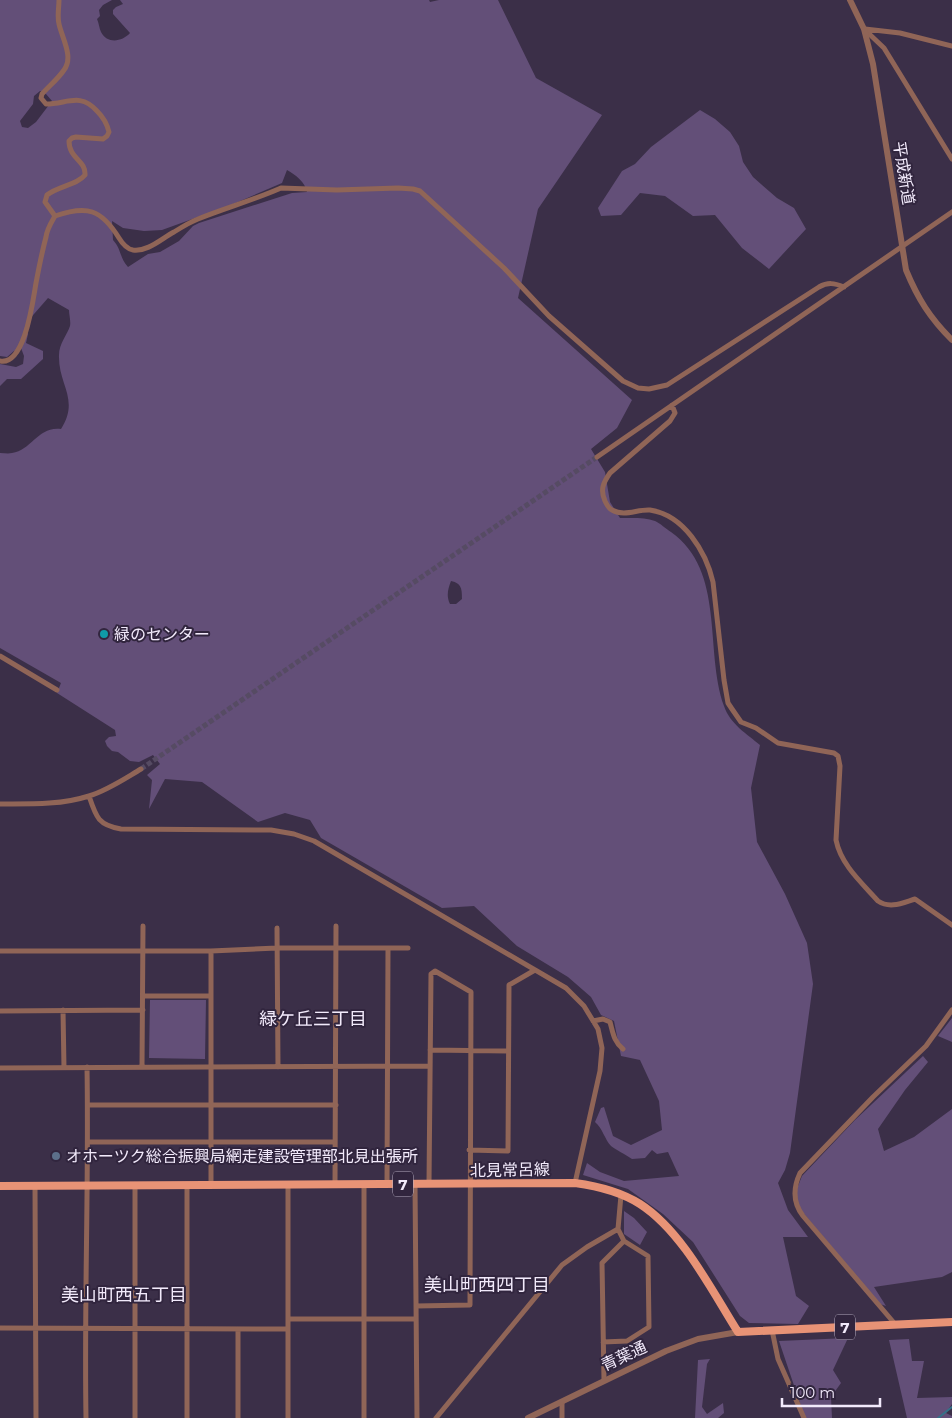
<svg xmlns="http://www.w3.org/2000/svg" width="952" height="1418" viewBox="0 0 952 1418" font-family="Montserrat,'Noto Sans JP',sans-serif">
<rect width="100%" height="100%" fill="#3b2f48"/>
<!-- green -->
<path fill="#634f78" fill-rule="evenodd" d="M0 0H112L103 5 99 10 100 16 97 19C99 23 99 28 101 32 107 44 122 42 130 33L113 14V10L116 7 123 4 120 0H429L430 2 439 0H498L536 78 602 115 538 209 518 298 632 400 617 428 591 449 605 472 610 502 620 518C631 518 645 517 655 521 660 523 666 529 671 532 726 571 704 650 724 706 730 724 747 734 760 745L751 788 757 842 785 894 807 943 813 984 790 1153 785 1170 778 1183 788 1210 808 1237H783L796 1296 809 1306 798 1324 749 1323 740 1316 693 1242 663 1214 628 1189 583 1175 587 1163 600 1172 624 1181 679 1176 668 1152 657 1154 652 1150 645 1158 632 1159C625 1154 616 1150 611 1146 605 1140 603 1129 595 1122L601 1108 604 1107 613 1136 631 1145 662 1130 659 1101 640 1060 621 1056 614 1021 601 1015 591 997 568 977 517 946 474 906 442 908 321 838 310 820 285 813 258 822 202 782 165 779 149 809 152 780 147 775 160 764 153 755 139 762 130 761 118 752 112 751 107 746 105 741 109 737 116 736 115 730 57 693 61 683 0 648V453C4 453 8 454 12 453 32 450 38 426 61 429 80 399 58 385 59 355 59 344 67 335 70 326 71 321 69 315 69 310L48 298 27 322 28 334 26 343 43 351V359L21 379H7L0 386V364L16 367 23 364 24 356 21 348 14 351 7 357 0 356ZM40 91 46 94 52 101 36 122 28 128 22 127 20 121 33 104 34 96ZM287 170C296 175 305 182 307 192L292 193 199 223 193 226 179 241 160 252 148 254 128 267C119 257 122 250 113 240L112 221 123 228 144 231 162 230 231 205 282 183ZM451 581C462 583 462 590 462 599L456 604H450C446 596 448 589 451 581Z
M700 110 715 119 730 132 739 146 743 162 753 177 777 198 794 208 806 229 769 269 742 248 715 215 693 216 665 196 640 193 621 215 601 216 598 208 622 171 635 164 651 147Z
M150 1000H206L205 1059 149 1058Z
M952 1018V1042L938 1036Z
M923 1056 928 1062 905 1090 878 1129 884 1151 914 1137 952 1109V1272L942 1277 874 1287 886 1306 880 1304 799 1208 796 1191 802 1176 855 1120Z
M624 1211 634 1218 647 1232 640 1245 624 1234Z
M848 1338 833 1370 841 1383 831 1397 832 1418H805L779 1341Z
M909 1339 912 1361H924L917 1398 952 1397V1404L946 1413 952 1416V1418H907L889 1340Z
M710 1359 707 1364 702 1407 707 1414 723 1403 724 1413 718 1418H695L698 1360Z"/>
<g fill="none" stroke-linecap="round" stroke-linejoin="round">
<!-- stream -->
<path stroke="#357188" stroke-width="2" d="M938 1418 952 1407"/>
<!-- minor-tunnel -->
<path stroke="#564b63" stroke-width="5" stroke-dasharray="5 2.5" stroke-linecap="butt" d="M141 769 597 457"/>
<!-- minor -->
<path stroke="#906557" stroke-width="5" d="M864 29 884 48 952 159
M865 29 900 33 952 46
M55 216 45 202 47 195C58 186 77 185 85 175 86 160 69 159 69 141L72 138 76 137 103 139 107 136 109 132C107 123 103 117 97 111 80 92 67 104 46 104L41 98 42 94C49 86 58 79 64 70 74 57 62 38 59 24 57 16 59 8 59 0
M0 361C25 366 33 300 36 283 39 267 42 252 46 237 47 229 51 223 55 216 87 205 101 209 119 238 122 243 127 249 133 250 148 252 162 238 174 232 182 227 190 222 198 219 225 208 254 200 281 188L337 190 398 188 413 189 420 191 504 268 549 316 623 381 638 388 649 389 667 385 819 287C828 282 834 283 844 287
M672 405 675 413 670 421 610 473C603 483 600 490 605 501 607 505 608 508 612 510 625 517 637 509 650 510 684 515 706 552 713 582L724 680 728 703 732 709 741 722 756 728 778 743 834 753 838 756 840 766 836 840C841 865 862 883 878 901 890 909 902 903 915 899L952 925
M597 457 952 212
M0 656 57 690
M89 796C96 817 98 825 121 829L271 830 294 834 314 841 566 988 584 1006 598 1029 602 1048 600 1071 575 1183
M0 804C30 804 61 805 89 796 108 790 124 779 141 769
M277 928 278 1067
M0 951H211L277 948H408
M143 996H211
M63 1010 64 1068
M0 1011 143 1010
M593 1021 603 1019 610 1022C613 1033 614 1042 623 1049
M430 1050 508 1051
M142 1067 143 926
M0 1068 430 1066
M88 1105H336
M88 1142H335
M469 1150 508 1151 509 985 535 970
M415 1184 417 1418
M35 1185 36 1418
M135 1185V1418
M187 1185V1418
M211 1185V951
M288 1185V1418
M335 1185 336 926
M387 1185 388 948
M416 1306 470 1305 471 992 435 971 431 974 429 1184
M288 1319H416
M895 1324 803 1216C793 1203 793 1188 800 1173L873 1097 926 1046 952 1010
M0 1328 288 1329
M772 1330 778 1359 804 1418
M603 1342 627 1341 649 1327 648 1256 624 1241 618 1229
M604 1380 602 1263 624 1241
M562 1403V1418
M86 1418C84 1301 89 1184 87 1067
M238 1418V1329
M364 1418V1185
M436 1418 562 1265 587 1247 618 1229 621 1195"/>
<!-- tertiary -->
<path stroke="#906557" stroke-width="6" d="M850 0 864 29 873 64 906 270C918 299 930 318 952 340
M528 1418 666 1351 698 1339 738 1332"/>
<!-- primary -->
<path stroke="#e89376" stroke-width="8" d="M0 1186 575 1183C597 1186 621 1192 640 1204 682 1231 712 1291 738 1332L952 1322"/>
</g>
<!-- markers -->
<circle fill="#0f9aa8" stroke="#31253e" stroke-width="2" cx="104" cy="634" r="5"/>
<circle fill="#5c6f8a" stroke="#31253e" stroke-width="2" cx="56" cy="1156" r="5"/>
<g text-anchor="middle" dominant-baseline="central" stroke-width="4" stroke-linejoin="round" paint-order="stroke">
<!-- shield labels -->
<g fill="#31253e" stroke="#b8afc2" stroke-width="1">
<rect x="393" y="1171.5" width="20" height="25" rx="4"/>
<rect x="835" y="1314.5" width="20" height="25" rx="4"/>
</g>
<g font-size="15" font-weight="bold" fill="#f2eafb">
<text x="403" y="1184">7</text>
<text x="845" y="1327">7</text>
</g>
<!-- street labels -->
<g font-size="16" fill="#f2eafb" stroke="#31253e">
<text transform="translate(904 173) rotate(81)">平成新道</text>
<text transform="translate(510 1170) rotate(-1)">北見常呂線</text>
<text transform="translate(624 1356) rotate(-25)">青葉通</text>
</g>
<!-- poi labels -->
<g font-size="16" fill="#f2eafb" stroke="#31253e" text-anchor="start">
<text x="114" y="634">緑のセンター</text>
<text x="66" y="1156">オホーツク総合振興局網走建設管理部北見出張所</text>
</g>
<!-- neighbourhood labels -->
<g font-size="18" fill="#f2eafb" stroke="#31253e">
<text x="313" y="1019">緑ケ丘三丁目</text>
<text x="487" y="1285">美山町西四丁目</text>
<text x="124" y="1295">美山町西五丁目</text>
</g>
</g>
<!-- scale -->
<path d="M782 1398v8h98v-8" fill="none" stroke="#f2eafb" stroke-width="2.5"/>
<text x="790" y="1398" font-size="15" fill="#f2eafb" stroke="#31253e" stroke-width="4" paint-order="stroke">100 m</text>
</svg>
